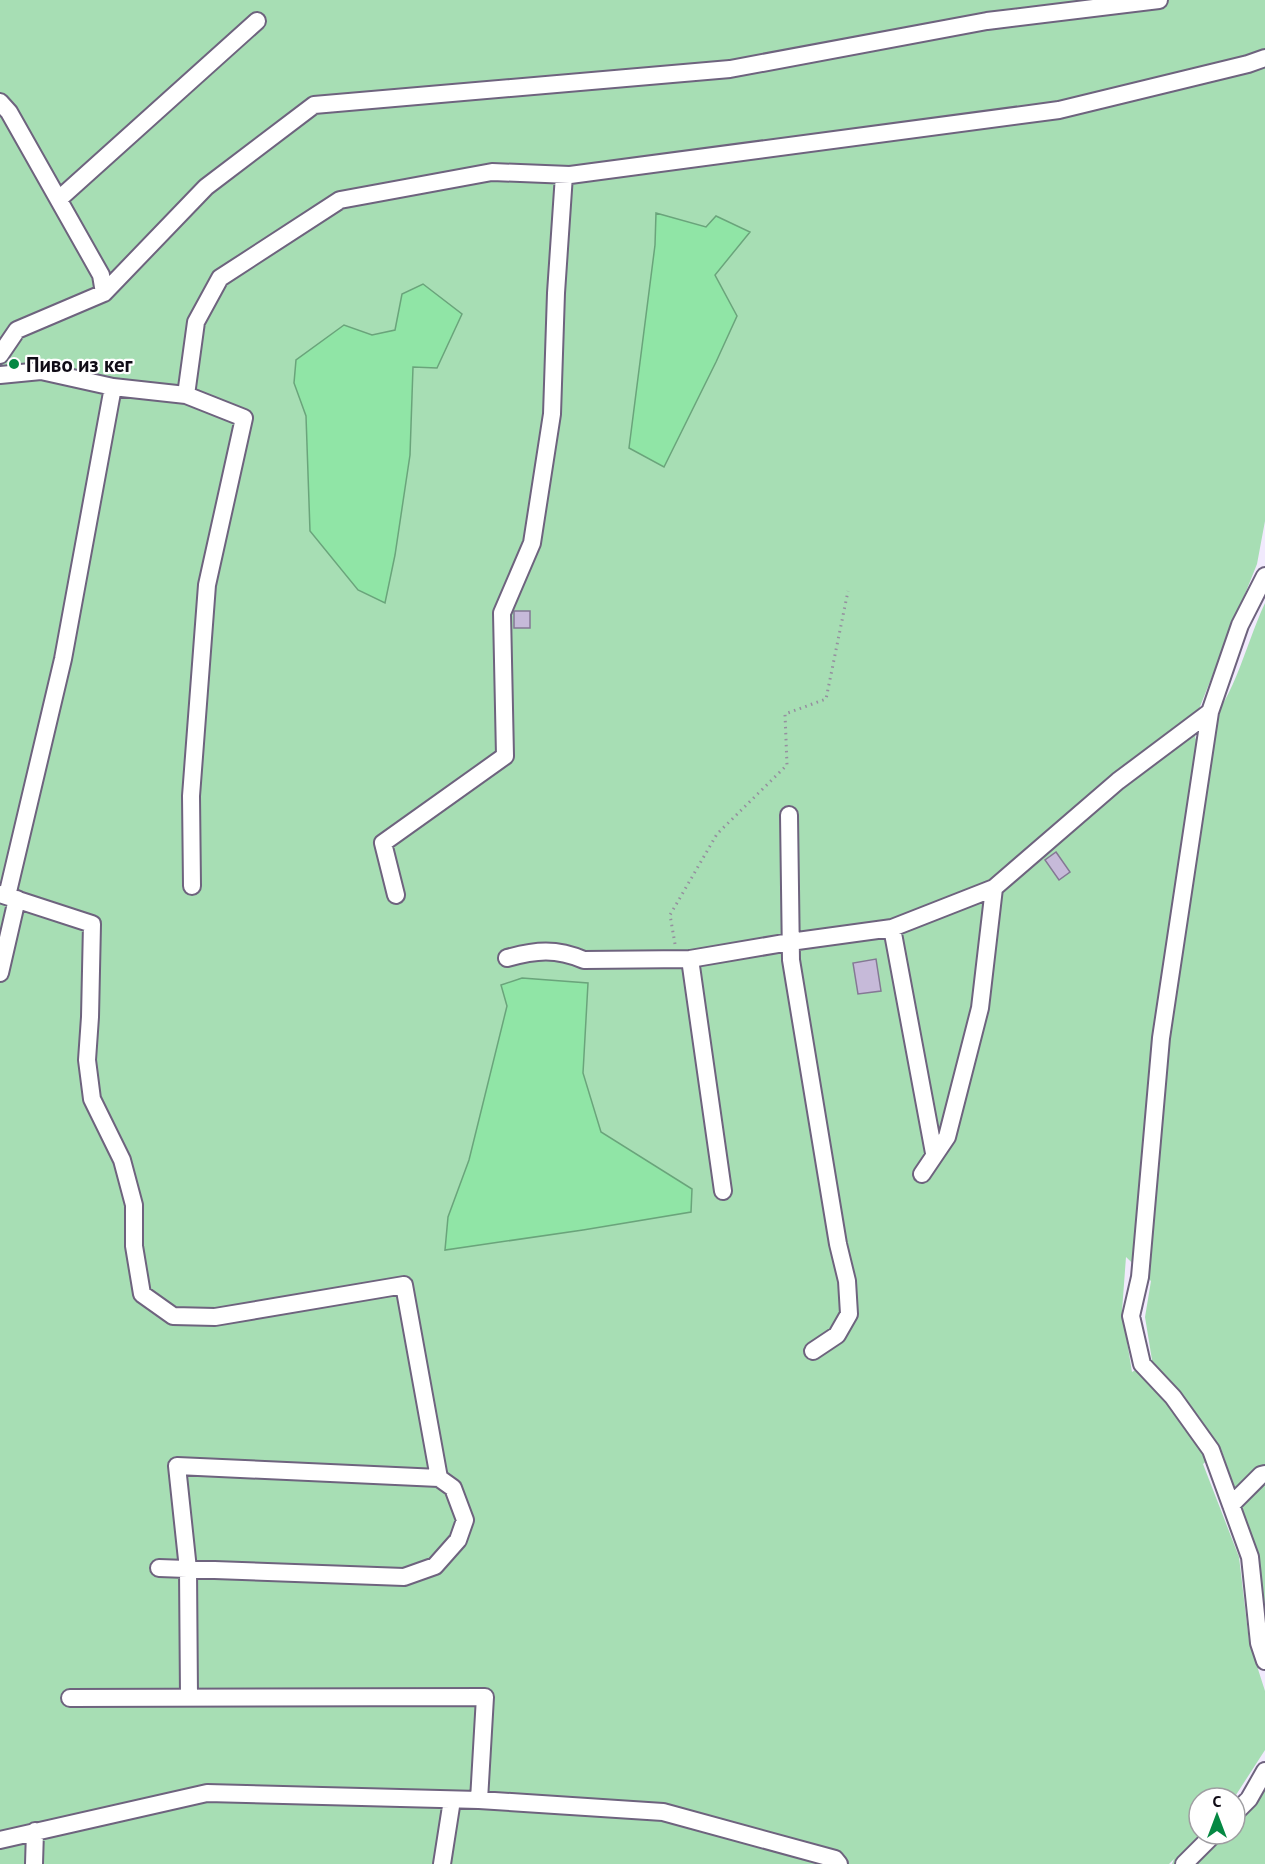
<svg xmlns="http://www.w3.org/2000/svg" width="1265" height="1864" viewBox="0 0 1265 1864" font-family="'PT Sans',sans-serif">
<rect width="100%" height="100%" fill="#f1eafd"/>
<!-- green -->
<path fill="#a7deb4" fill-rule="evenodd" d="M0 0H1265V521L1257 564 1199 709 1195 739C1233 707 1244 648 1265 603V1616L1259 1557 1221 1449 1203 1464 1239 1557 1249 1641 1265 1691V1750L1234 1798H1199V1834H1235V1822C1249 1813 1257 1805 1265 1790V1864H1172L1174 1859 1169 1864H0ZM656 214 706 227 715 275 737 316 716 362 663 467 655 245ZM402 294 413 367 410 455 395 555 385 602 358 590 310 531 306 416 372 335 395 330ZM587 983 583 1073 601 1132 691 1212 583 1230 445 1250 448 1217 469 1160 507 1006ZM1126 1257 1151 1281 1145 1317 1152 1360 1132 1372 1122 1311Z"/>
<!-- water -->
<path fill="#90e5a6" stroke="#6aa47b" stroke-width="1.5" d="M656 213 706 227 716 216 750 232 715 275 737 316 716 362 664 467 629 448 655 245Z
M423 284 462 314 437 368 413 367 410 455 395 555 385 603 358 590 310 531 306 416 294 383 296 360 344 325 372 335 395 330 402 294Z
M522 978 588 983 583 1073 601 1132 692 1189 691 1212 583 1230 445 1250 448 1217 469 1160 507 1006 501 985Z"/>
<!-- building -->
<path fill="#c6bad9" stroke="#847894" stroke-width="1.5" d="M514 611H530V628H514Z
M1056 852 1070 872 1059 880 1045 860Z
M876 959 881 991 858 994 853 963Z"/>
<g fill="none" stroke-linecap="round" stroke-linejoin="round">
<!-- minor casing -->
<g stroke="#6e637e" stroke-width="20">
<path id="minor" d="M0 102 9 112 101 275 104 293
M59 199 257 21
M0 355 17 330 104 293 206 187 314 105 730 69 987 21 1159 0
M0 375 41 371 113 387
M186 395 244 418 207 585 191 796 192 886
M1265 576 1240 625 1210 712 1161 1038 1140 1277 1131 1316 1142 1364 1173 1397 1211 1450 1250 1557 1259 1643 1265 1661
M789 815 791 960 838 1244 847 1281 849 1314 837 1335 813 1351
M0 894 92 924 90 1017 87 1060 92 1099 122 1160 134 1205V1246L142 1294 173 1316 215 1317 404 1285 439 1478 177 1466 188 1569 189 1697
M396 895 383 843 505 756 502 613 532 543 552 414 556 293 564 175
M7 896 63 659 113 387 186 395 196 322 220 278 340 200 492 172 570 175 1059 110 1248 64 1265 58
M892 928 934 1153
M507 958C536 950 556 948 584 960L690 959 790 942 892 928 994 888 1118 781 1210 712
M690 959 723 1191
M0 973 17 899
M922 1174 947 1137 980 1008 994 888
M1231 1505 1261 1475 1265 1474
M159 1568 404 1577 435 1566 458 1540 465 1520 453 1488 439 1478
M70 1698 485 1697 479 1800
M1235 1813 1249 1799 1265 1771
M0 1840 207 1793 479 1800 663 1812 835 1859 839 1864
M34 1864 35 1831
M442 1864 452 1800
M1184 1864 1214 1834"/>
</g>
<!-- path -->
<path stroke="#958f9f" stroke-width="3" stroke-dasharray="1.5 4.5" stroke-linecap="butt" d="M675 944 670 915 717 834 787 765 785 714 826 699 848 591"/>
<!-- minor -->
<use href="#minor" stroke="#fff" stroke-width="16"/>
</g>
<!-- markers -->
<circle fill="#058843" stroke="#fff" stroke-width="2" cx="14" cy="364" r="6"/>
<g text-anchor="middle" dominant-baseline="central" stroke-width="4.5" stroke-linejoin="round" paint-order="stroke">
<!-- poi labels -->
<g font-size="21" font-weight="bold" fill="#100c16" stroke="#fff" text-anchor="start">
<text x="26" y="364">Пиво из кег</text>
</g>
</g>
<!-- north arrow -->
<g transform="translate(1217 1816)"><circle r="28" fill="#ffffff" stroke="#9f9ea2" stroke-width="1.5"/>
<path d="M0-4.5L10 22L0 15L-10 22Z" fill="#058843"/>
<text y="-9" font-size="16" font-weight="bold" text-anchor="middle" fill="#100c16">С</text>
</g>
</svg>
